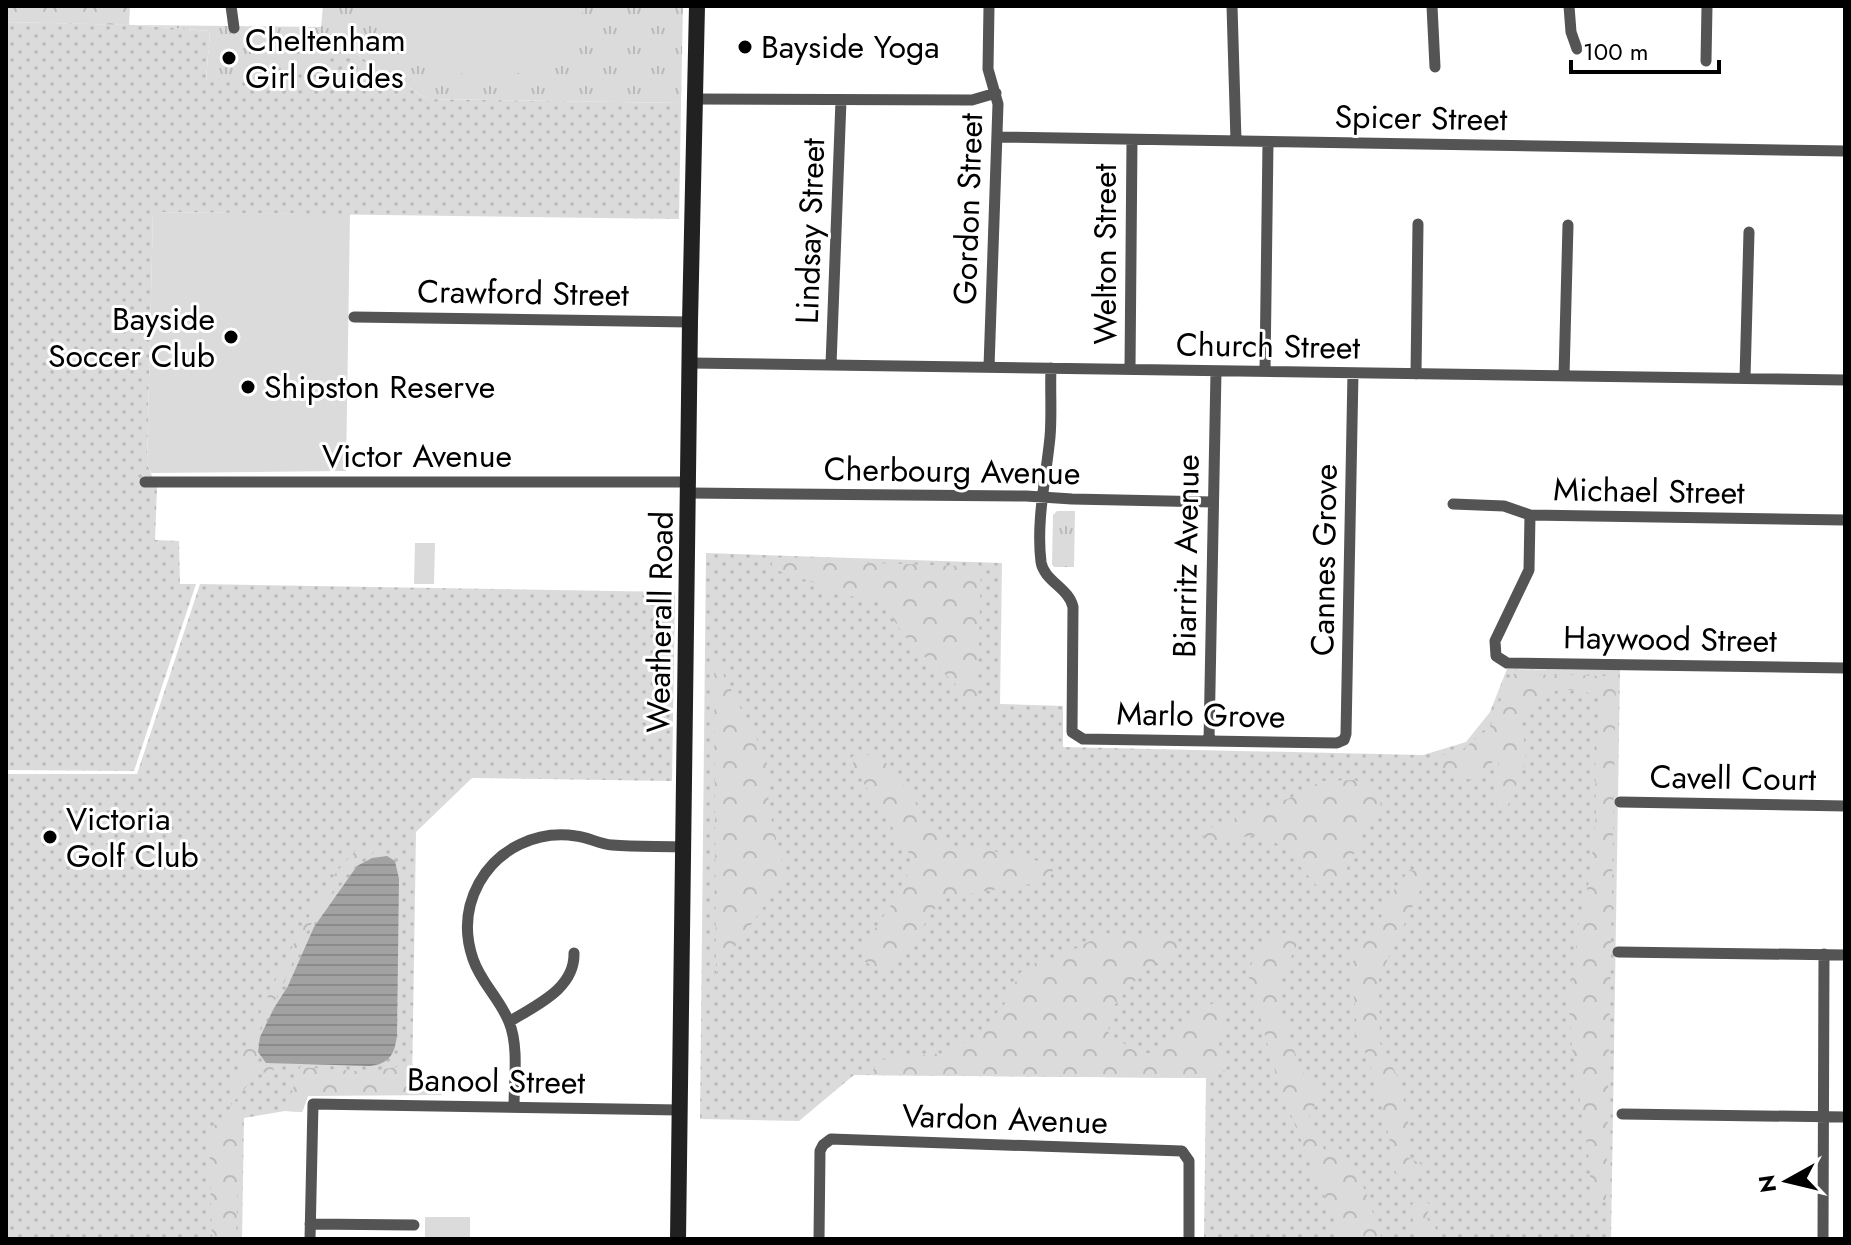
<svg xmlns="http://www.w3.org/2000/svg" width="1851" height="1245" viewBox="0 0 1851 1245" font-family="Jost,sans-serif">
<defs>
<pattern id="grass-dots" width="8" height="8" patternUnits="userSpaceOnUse" patternTransform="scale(2)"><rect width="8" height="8" fill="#dbdbdb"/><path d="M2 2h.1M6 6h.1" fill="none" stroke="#bababa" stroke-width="1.8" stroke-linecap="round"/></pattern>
<pattern id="forest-crowns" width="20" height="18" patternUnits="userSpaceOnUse" patternTransform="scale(2)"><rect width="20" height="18" fill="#dbdbdb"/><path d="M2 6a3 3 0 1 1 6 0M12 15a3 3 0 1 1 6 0" fill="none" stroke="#bababa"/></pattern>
<pattern id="park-tufts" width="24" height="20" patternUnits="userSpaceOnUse" patternTransform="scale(2)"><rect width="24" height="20" fill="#dbdbdb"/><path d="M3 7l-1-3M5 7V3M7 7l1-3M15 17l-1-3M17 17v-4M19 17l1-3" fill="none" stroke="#bababa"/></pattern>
<pattern id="water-rules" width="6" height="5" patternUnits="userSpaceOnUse" patternTransform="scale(2)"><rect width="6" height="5" fill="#a2a2a2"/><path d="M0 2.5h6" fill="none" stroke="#8a8a8a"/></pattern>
</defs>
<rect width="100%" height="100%" fill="#fff"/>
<!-- grass -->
<path fill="url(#grass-dots)" d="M6 22 135 25 210 31 206 80 337 42 427 99 681 103 679 219 153 212 147 464 157 488 155 540 179 541 180 584H196L134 771 6 770Z
M706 553 1002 563 1000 704 1063 706V747L1423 755 1466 742 1490 712 1507 669 1620 670 1611 1239H1204L1206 1078 854 1075 799 1121 700 1119Z
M200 584 675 592 672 781 472 778 416 832 412 1085 360 1094 308 1096 302 1112 285 1111 244 1118 242 1239H6V774H137Z"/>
<!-- forest -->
<path fill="url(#forest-crowns)" d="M6 6H130L129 25 6 22Z
M771 559 981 567 977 715 959 701 955 683 918 651 902 633 889 612 875 599 833 594 815 583 773 569Z
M714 657 767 759 766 780 772 823 785 873C766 908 739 939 716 973Z
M1511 674 1616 676 1606 1202 1590 1204V1166L1572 1048 1569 1003 1580 915 1590 878 1596 813 1595 747 1602 722 1598 698 1584 691 1560 689 1533 702 1522 721 1526 760 1505 813 1497 808 1496 782 1501 751 1479 779C1457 782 1446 774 1434 757L1461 751 1490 727Z
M858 753 880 757 894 771 943 845 988 850 1053 864V870L1049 881 942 898C928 919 903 962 877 969L864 961V945L898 895 914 861 854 768 852 757Z
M1355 780 1367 787 1381 804 1364 832 1343 877 1318 887 1282 846 1258 835 1206 842 1201 831 1290 798 1322 781Z
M375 848 373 853C345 865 311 922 298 949 292 962 288 976 281 989 270 1011 248 1038 259 1063L273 1067 274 1072 258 1073 231 1105C230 1061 302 924 329 883 336 871 347 860 357 849Z
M1410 870 1425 873 1426 878 1379 978 1380 1043 1403 1087 1404 1110 1408 1116 1409 1136 1405 1156 1421 1164 1419 1174 1410 1180 1396 1173C1390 1139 1374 1058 1354 1032 1359 1016 1355 1004 1352 988 1351 975 1354 961 1355 949L1371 938 1396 886Z
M1292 930 1300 938 1278 985 1280 1012 1302 1072 1317 1084 1319 1098 1309 1115 1326 1154 1339 1148 1365 1190 1382 1239H1343L1312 1169 1277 1078 1248 974C1253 954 1271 937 1292 930Z
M1106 933 1137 939 1171 936 1178 943 1175 955 1146 968 1112 1008 1108 1032 1139 1054 1161 1052 1173 1030 1189 1024 1209 1005 1220 1001 1227 1007 1218 1050 1226 1063 1224 1072 1206 1078 870 1075 879 1060 944 1053 978 1035 1007 1001 1019 974 1031 964 1061 956Z
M413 1064 412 1085 437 1086 442 1095 308 1096 302 1112 286 1111 300 1067 368 1072Z
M240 1109 236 1239H212L209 1129Z
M1416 1200 1431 1204 1426 1218 1435 1227 1439 1239H1419L1409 1208Z"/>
<!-- park -->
<path fill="url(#park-tufts)" d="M323 6H683L681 103 427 99 337 42 324 72 206 81 210 31 135 25 321 27Z
M1057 511H1075L1074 567H1054L1052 564 1053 515Z"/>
<!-- garden -->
<path fill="#dbdbdb" d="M364 6H582C587 79 481 87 432 65 405 53 378 33 364 6Z
M345 27 364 38 355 52 337 42Z
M153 212 350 214 346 471 151 473 147 464Z
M415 543H435L434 584H414Z
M425 1217H470V1238L425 1239Z"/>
<!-- water -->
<path fill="url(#water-rules)" d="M387 856 395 861 399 879 397 1035C395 1053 390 1064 370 1066L266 1063 258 1052 260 1037 274 1008 288 986 314 927 357 866 372 858Z"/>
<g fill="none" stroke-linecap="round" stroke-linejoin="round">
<!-- street -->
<path stroke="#545454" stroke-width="11" d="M231 6 234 28
M1232 6 1236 141
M1432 6 1435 67
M1569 6 1571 32 1577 49
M1706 61 1707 6
M695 99 972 100 996 93
M997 137 1845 151
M354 317 690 322
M690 363 1845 380
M831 365 841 100
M989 367 998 104 988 69 989 6
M1051 368C1050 391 1052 414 1050 437 1046 478 1036 521 1041 562 1044 581 1069 588 1073 607L1072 732 1083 739 1337 743 1344 740 1346 734 1353 373
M1130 369 1132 140
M1265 371 1268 142
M1416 374 1418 224
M1564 376 1568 225
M1745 378 1749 232
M145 482H690
M689 493 1026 496 1072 499 1213 502
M1453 504 1504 506 1530 515 1845 520
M1530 515 1529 570 1495 641 1496 656 1507 663 1845 668
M1209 741 1216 371
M1620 802 1845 806
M1618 952 1845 955
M509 1022C536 1005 575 989 574 953
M514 1106C514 1081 519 1046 509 1022 500 999 481 983 473 959 464 933 466 907 479 883 498 848 538 830 576 836 588 837 599 844 612 845 636 847 660 846 684 847
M1622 1114 1845 1117
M310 1224 414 1225
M310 1239 313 1104 680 1110
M819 1239 820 1151 823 1145 831 1139 1182 1151 1189 1161V1239
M1823 1239 1824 954"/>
<!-- secondary -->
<path stroke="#212121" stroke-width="16" d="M678 1239 690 322 697 6"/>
</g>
<!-- markers -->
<g fill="#000" stroke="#fff" stroke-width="3">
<circle cx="745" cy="47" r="8"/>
<circle cx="229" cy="58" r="8"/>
<circle cx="231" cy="337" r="8"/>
<circle cx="248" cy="387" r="8"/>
<circle cx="50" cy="837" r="8"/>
</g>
<g text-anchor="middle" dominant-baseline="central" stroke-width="6" stroke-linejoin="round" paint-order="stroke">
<!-- poi labels -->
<g font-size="32" fill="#000" stroke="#fff" text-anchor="start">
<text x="245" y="40">Cheltenham<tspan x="245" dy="37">Girl Guides</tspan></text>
<text x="761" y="47">Bayside Yoga</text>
<text x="215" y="319" text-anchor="end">Bayside<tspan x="215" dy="37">Soccer Club</tspan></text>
<text x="264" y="387">Shipston Reserve</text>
<text x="66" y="819">Victoria<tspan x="66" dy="37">Golf Club</tspan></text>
</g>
<!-- street labels -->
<g font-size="32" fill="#000" stroke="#fff">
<text transform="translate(1421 118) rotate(1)">Spicer Street</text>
<text transform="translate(968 209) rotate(-88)">Gordon Street</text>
<text transform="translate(810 231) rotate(-88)">Lindsay Street</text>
<text transform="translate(1105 254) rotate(-90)">Welton Street</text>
<text transform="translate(523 293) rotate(1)">Crawford Street</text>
<text transform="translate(1268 346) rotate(1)">Church Street</text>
<text x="417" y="456">Victor Avenue</text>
<text transform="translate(952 471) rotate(1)">Cherbourg Avenue</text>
<text transform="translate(1649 491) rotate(1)">Michael Street</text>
<text transform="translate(1186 556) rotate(-89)">Biarritz Avenue</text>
<text transform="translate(1324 560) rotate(-89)">Cannes Grove</text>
<text transform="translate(660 622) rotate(-89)">Weatherall Road</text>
<text transform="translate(1670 639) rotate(1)">Haywood Street</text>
<text transform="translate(1201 715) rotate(1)">Marlo Grove</text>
<text transform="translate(1733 778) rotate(1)">Cavell Court</text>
<text transform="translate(496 1081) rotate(1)">Banool Street</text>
<text transform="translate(1005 1119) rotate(2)">Vardon Avenue</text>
</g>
</g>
<!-- border -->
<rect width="1851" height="1245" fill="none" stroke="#000000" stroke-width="16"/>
<!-- north arrow -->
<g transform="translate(1787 1181) rotate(262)" stroke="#ffffff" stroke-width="6" paint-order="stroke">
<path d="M0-6L14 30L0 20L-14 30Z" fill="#000000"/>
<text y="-12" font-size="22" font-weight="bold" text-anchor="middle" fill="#000000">N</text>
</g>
<!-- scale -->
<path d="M1571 60v12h148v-12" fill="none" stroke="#000000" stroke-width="4"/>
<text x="1583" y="60" font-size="24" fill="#000000" stroke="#ffffff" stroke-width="6" paint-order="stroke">100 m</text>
</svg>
